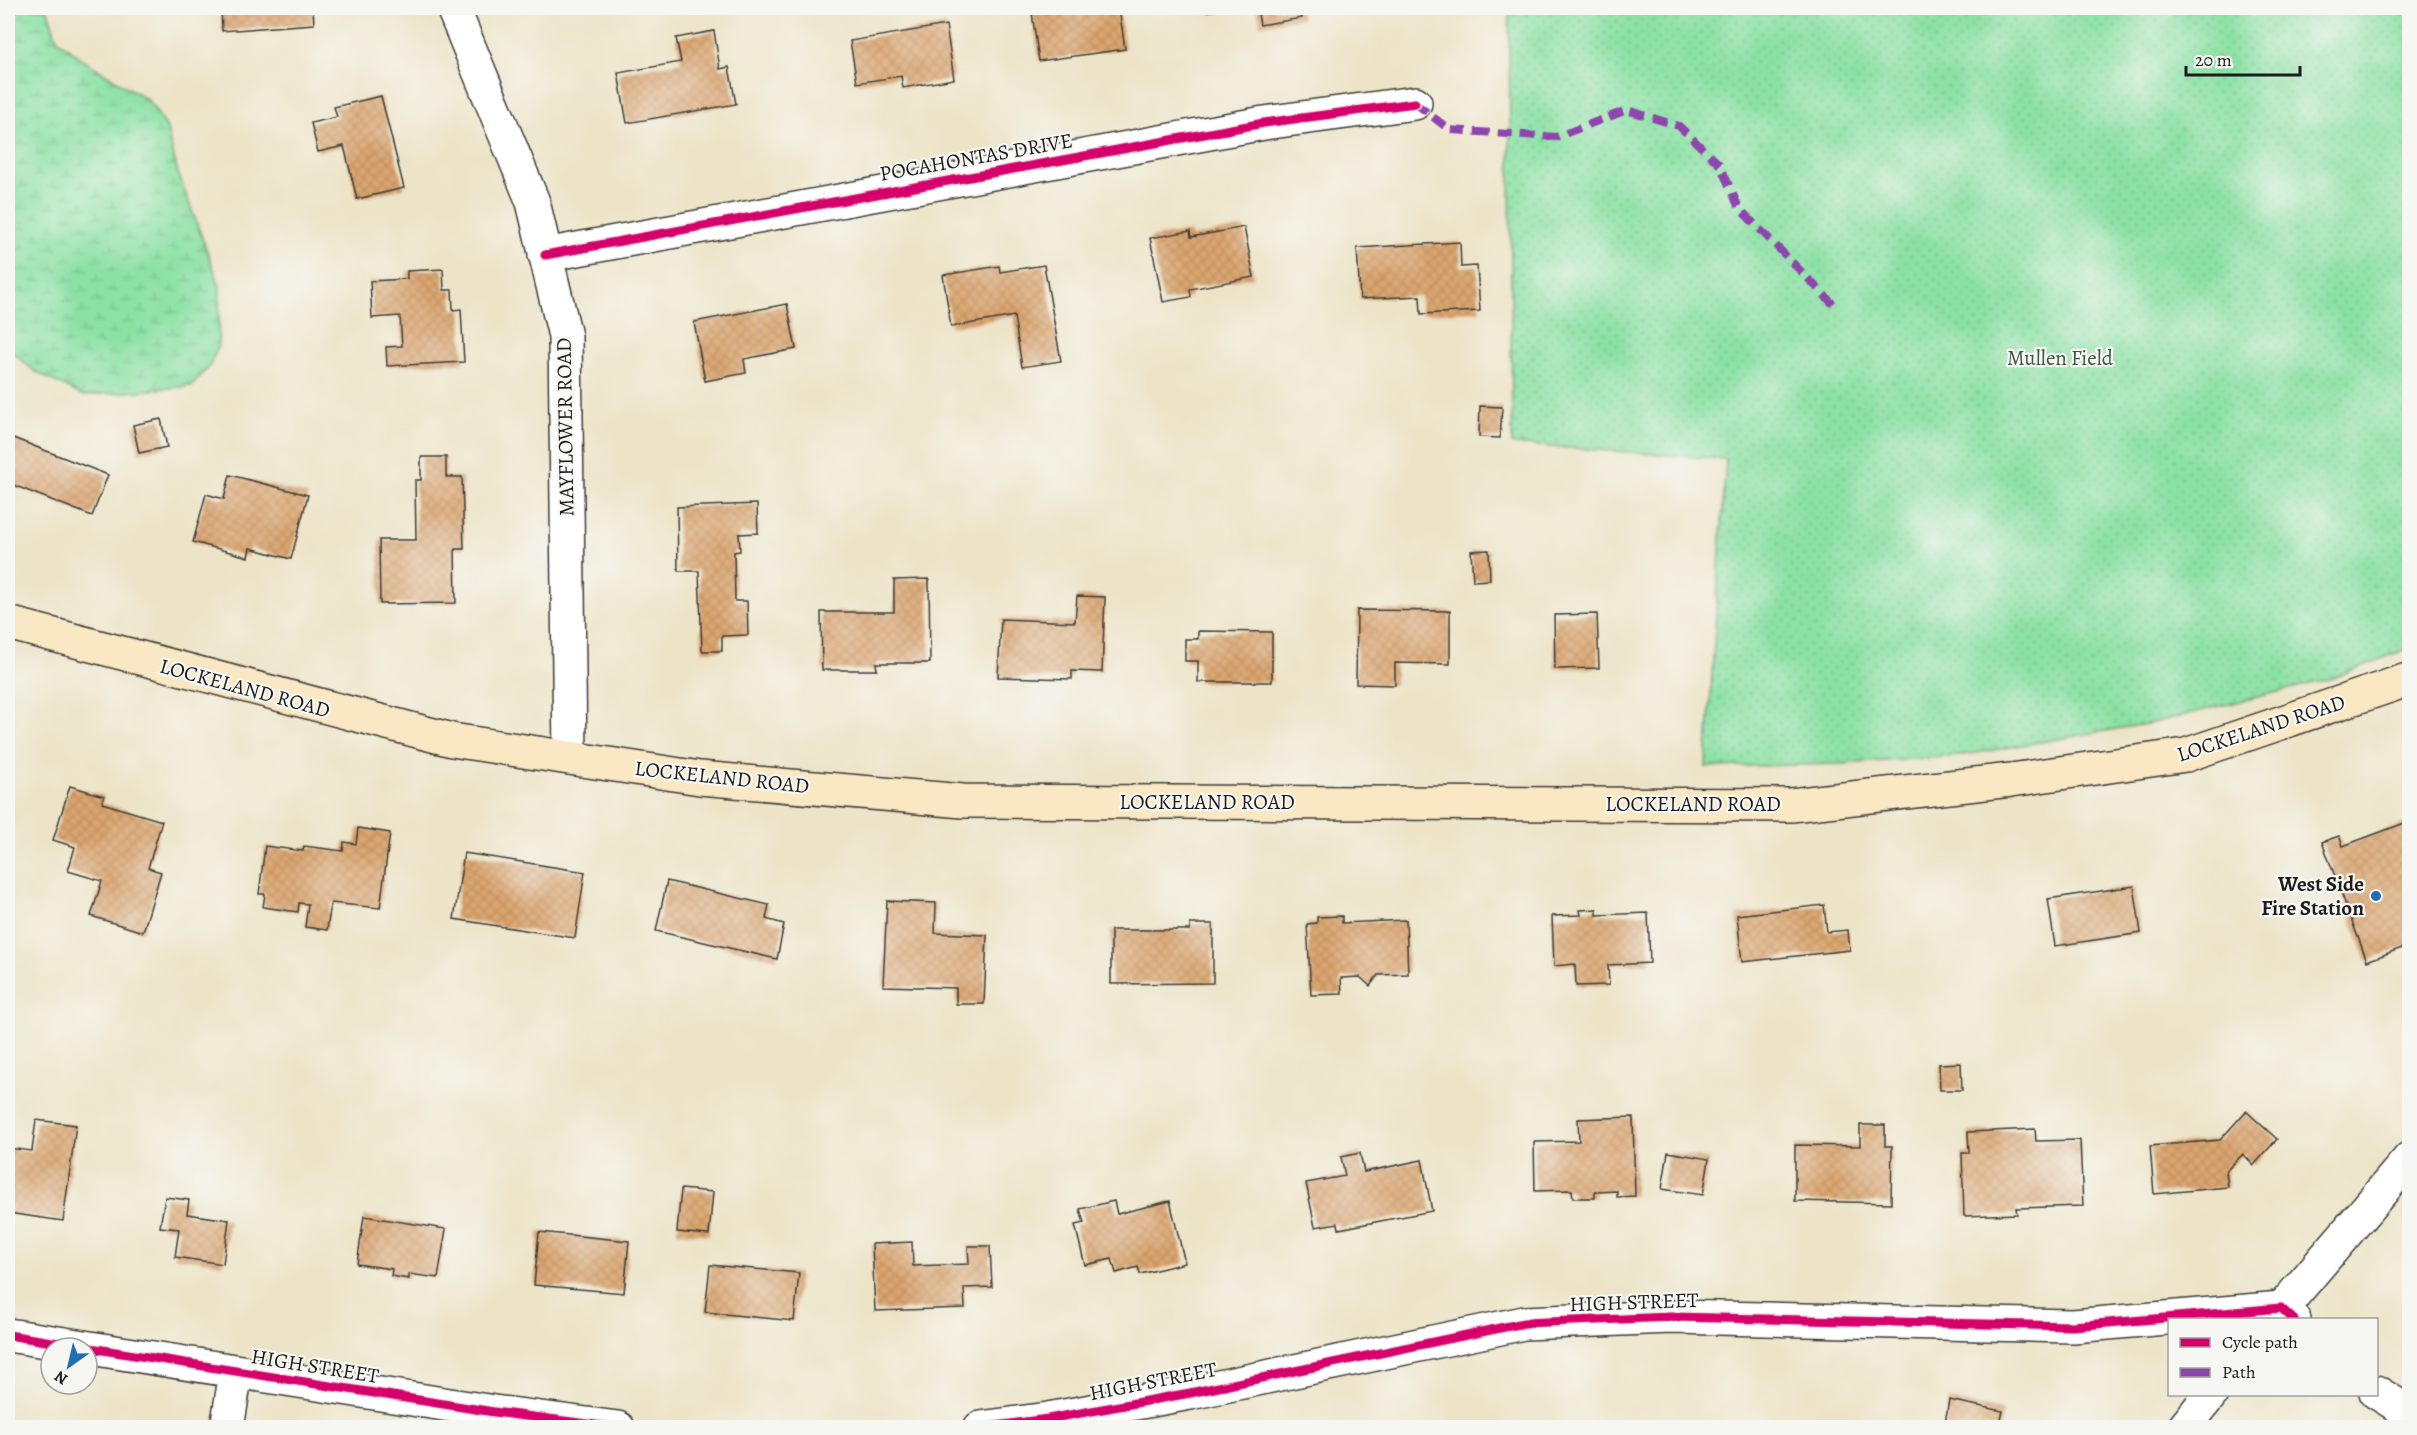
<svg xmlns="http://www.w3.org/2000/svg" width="2417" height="1435" viewBox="0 0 2417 1435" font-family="Alegreya,serif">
<defs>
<pattern id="wetland-marsh" width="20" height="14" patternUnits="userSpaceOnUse" patternTransform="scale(1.5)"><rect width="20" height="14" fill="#8be1a4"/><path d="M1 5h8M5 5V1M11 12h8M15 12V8" fill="none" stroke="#77c08d"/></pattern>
<pattern id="park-dots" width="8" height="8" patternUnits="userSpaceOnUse" patternTransform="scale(1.5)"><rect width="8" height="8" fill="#8be1a4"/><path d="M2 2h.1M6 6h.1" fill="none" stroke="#77c08d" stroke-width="1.8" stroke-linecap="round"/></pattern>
<pattern id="building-cross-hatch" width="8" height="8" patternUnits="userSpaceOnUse" patternTransform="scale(1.5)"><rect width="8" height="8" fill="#dca66f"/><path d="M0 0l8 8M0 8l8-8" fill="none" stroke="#bc8e60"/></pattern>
</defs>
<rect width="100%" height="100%" fill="#f6f6f2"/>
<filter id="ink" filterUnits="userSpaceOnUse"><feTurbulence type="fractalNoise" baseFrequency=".0167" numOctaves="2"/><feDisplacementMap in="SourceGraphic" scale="12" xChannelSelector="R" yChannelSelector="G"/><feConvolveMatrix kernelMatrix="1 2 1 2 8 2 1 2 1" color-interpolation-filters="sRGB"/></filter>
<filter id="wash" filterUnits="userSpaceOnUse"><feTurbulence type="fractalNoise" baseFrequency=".008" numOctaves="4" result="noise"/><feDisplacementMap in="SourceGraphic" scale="24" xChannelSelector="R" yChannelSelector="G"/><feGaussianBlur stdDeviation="1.35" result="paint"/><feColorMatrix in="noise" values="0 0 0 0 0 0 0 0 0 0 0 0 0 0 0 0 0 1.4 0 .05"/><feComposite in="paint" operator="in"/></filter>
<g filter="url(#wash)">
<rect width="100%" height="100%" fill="#ede4c8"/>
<!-- wetland -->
<path fill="url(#wetland-marsh)" stroke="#547e60" stroke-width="1.5" d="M8 8H47L57 39 83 60 148 100 166 126 178 173 220 286 218 347 209 367 191 386 83 396 34 371 8 348Z"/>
<!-- park -->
<path fill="url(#park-dots)" stroke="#547e60" stroke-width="1.5" d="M1509 8H2409V648L2330 679 2152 723 1958 756 1842 764 1706 767 1726 459 1512 444Z"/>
<g id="blocks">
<!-- building -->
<path fill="url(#building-cross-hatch)" d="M221 8H313L314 24 222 31Z
M1069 8H1119L1125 49 1039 61 1032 13Z
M1205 8H1225V9L1205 12Z
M1257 8H1300L1302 18 1260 25Z
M946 25 954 79 903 88 901 76 857 83 850 41Z
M714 31 720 69 729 67 736 104 627 123 618 73 681 62 676 38Z
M381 96 404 188 357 199 344 146 318 152 311 123 337 117 334 107Z
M1244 227 1254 277 1190 289 1191 297 1163 302 1150 238 1190 231 1191 237Z
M1460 242 1461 267 1477 266 1480 311 1421 314 1420 296 1360 299 1357 248Z
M1044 265 1061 361 1022 367 1014 316 951 327 943 275 999 266 1000 272Z
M443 269 444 290H452L453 310 461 309 464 362 387 366 386 347 402 346 400 316 372 318 370 281 407 279V271Z
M787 304 796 349 744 359 746 373 705 381 694 322Z
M1480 406 1502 407 1500 438 1479 437Z
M161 419 167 447 139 453 133 425Z
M8 436 108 475 92 516 8 483Z
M421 457H446V477H462L464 549H455L456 603 380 604 379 540H416L415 480H421Z
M230 475 308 495 291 559 250 548 248 557 193 542 206 494 224 499Z
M757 504 758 533 739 534 740 551 734 552 735 601H747L748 635 722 636V651H702L699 571H678L677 507Z
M1489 550 1490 580 1473 581 1471 551Z
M929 579 930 663H876L877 670H822L821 612H894V580Z
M1077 596 1105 597 1102 672 1072 671V679L998 677 1001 619 1075 622Z
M1357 610 1450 611V664L1395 663V685L1356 684Z
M1597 614 1599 668 1555 669 1554 615Z
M1198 631 1272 632V682H1198V661H1185V639H1198Z
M70 786 104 796 102 803 162 821 148 868 161 872 143 932 91 916 102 881 68 871 75 847 53 840Z
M2410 821V945L2367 961 2322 842 2339 836 2343 846Z
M358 828 390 833 380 908 331 903 327 930 305 927 308 904 299 903 298 912 263 907 265 894H259L265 846 303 851 304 846 343 851 344 842 356 844Z
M464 853 585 872 575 938 454 919Z
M667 881 769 905 766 919 784 924 777 959 656 931Z
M2134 886 2141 933 2055 946 2048 899Z
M887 901 936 903 935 933 987 935 984 1004H956V988L883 986Z
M1824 905 1827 932 1848 930 1850 950 1742 962 1737 915Z
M1597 909V915L1648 913 1650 963 1608 965 1609 985 1576 986 1575 964 1554 966 1552 916 1581 915 1580 910Z
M1342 916V923L1406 920 1408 974 1378 975 1370 986 1360 977 1341 978 1342 994 1311 995 1307 924 1317 923V917Z
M1190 924H1213V983L1111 984V930H1190Z
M1961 1063 1962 1090H1940L1939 1064Z
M2246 1111 2277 1139 2254 1165 2243 1154 2226 1171 2228 1187 2154 1194 2150 1146 2220 1140Z
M1633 1117 1635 1196 1617 1197V1191L1595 1192V1198H1573L1572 1190 1535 1191 1534 1142 1579 1141 1578 1119Z
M36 1120 76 1125 63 1221 8 1213V1148L32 1151Z
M1860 1125H1885V1146H1892L1891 1203 1795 1201V1145L1860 1146Z
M2035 1129 2036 1141 2080 1140 2083 1206 2016 1208 2017 1214 1964 1216 1962 1153H1969L1968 1132Z
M1668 1152 1709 1159 1703 1195 1662 1189Z
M1360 1153 1364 1172 1422 1160 1432 1211 1339 1229 1338 1223 1315 1227 1306 1183 1345 1176 1341 1157Z
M681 1189 713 1192 709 1235 677 1232Z
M165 1197 189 1200 187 1214 229 1220 223 1264 175 1257 179 1229 160 1227Z
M1114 1201 1117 1214 1170 1201 1185 1263 1140 1274 1138 1267 1116 1273 1112 1259 1085 1265 1075 1225 1084 1223 1080 1209Z
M364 1216 446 1229 438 1278 409 1274V1279L391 1276 392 1269 357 1264Z
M539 1232 629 1241 624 1293 534 1285Z
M912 1242 913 1266 969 1264 968 1246H990L992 1287 964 1288 965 1308 875 1311 872 1244Z
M710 1265 799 1273 794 1321 705 1312Z
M1949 1400 2003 1411 1999 1428H1944Z"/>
</g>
</g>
<g filter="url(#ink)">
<use href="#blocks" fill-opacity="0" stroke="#3b3a36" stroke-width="1.5"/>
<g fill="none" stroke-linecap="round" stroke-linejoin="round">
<!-- minor casing -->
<g stroke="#3b3a36" stroke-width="36">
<path id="minor" d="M453 8 533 202 565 336 570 758
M545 255 1264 123 1415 103
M8 1335 494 1412 618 1428
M2376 1392 2410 1413
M227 1428 236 1372
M980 1428 1048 1419 1190 1393 1524 1323 1671 1317 2073 1326 2281 1308 2294 1320"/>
</g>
<!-- tertiary casing -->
<g stroke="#3b3a36" stroke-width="36">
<path id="tertiary" d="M2272 1320 2410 1158
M2184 1428 2211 1394"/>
</g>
<!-- secondary casing -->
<g stroke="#3b3a36" stroke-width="36">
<path id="secondary" d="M8 623 452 740 700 778 963 801 1791 805 2011 780 2186 755 2410 679"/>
</g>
<!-- minor -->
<use href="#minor" stroke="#fff" stroke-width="33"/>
<!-- tertiary -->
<use href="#tertiary" stroke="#fff" stroke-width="33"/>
<!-- secondary -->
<use href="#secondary" stroke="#fae7c3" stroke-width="33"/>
<!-- quiet -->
<path stroke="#8e44ad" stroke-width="8" stroke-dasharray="15 8" stroke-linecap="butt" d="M1415 103 1450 130 1556 137 1627 110 1679 126 1720 165 1739 208 1833 304"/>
<!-- cycleway casing -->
<g stroke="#f6f6f2" stroke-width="13">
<path id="cycleway" d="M545 255 1264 123 1415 103
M8 1335 494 1412 618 1428
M980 1428 1048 1419 1190 1393 1524 1323 1671 1317 2073 1326 2281 1308 2294 1320"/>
</g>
<!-- cycleway -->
<use href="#cycleway" stroke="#d6006c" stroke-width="9"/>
</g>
</g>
<!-- markers -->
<circle fill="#1f6fb2" stroke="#f6f6f2" stroke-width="2" cx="2376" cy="896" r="6"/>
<g text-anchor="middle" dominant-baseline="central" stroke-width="4.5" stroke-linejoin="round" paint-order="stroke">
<!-- street labels -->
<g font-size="21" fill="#1c1c1c" stroke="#f6f6f2">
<text transform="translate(976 157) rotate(-10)">POCAHONTAS DRIVE</text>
<text transform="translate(565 427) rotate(-91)">MAYFLOWER ROAD</text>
<text transform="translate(245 688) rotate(15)">LOCKELAND ROAD</text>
<text transform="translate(2261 728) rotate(-18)">LOCKELAND ROAD</text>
<text transform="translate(722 777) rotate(6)">LOCKELAND ROAD</text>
<text x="1207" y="802">LOCKELAND ROAD</text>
<text x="1693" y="804">LOCKELAND ROAD</text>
<text transform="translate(1634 1302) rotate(-2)">HIGH STREET</text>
<text transform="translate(315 1366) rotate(9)">HIGH STREET</text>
<text transform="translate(1153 1381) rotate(-11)">HIGH STREET</text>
</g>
<!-- park labels -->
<g font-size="21" fill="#3d5745" stroke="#f6f6f2">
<text x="2060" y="358">Mullen Field</text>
</g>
<!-- poi labels -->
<g font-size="21" font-weight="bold" fill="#1c1c1c" stroke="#f6f6f2" text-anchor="end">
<text x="2364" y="884">West Side<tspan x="2364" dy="24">Fire Station</tspan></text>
</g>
</g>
<!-- margin -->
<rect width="2417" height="1435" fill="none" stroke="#f6f6f2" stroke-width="30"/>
<!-- legend -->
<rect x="2168" y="1318" width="210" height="78" fill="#f6f6f2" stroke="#9f9f9c" stroke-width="1.5"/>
<rect x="2180" y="1338" width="30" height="9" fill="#d6006c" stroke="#9f9f9c" stroke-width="1.5"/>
<text x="2222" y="1348" font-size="18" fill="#1c1c1c">Cycle path</text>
<rect x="2180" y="1368" width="30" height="9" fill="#8e44ad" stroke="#9f9f9c" stroke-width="1.5"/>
<text x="2222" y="1378" font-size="18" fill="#1c1c1c">Path</text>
<!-- north arrow -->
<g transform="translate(69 1366) rotate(214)"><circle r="28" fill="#f6f6f2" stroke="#9f9f9c" stroke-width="1.5"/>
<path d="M0-4.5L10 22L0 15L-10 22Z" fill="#1f6fb2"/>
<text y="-9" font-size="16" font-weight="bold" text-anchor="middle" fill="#1c1c1c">N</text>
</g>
<!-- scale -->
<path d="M2186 66v9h114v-9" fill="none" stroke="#1c1c1c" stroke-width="3"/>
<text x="2195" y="66" font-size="18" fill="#1c1c1c" stroke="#f6f6f2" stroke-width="4.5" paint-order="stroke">20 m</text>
</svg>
